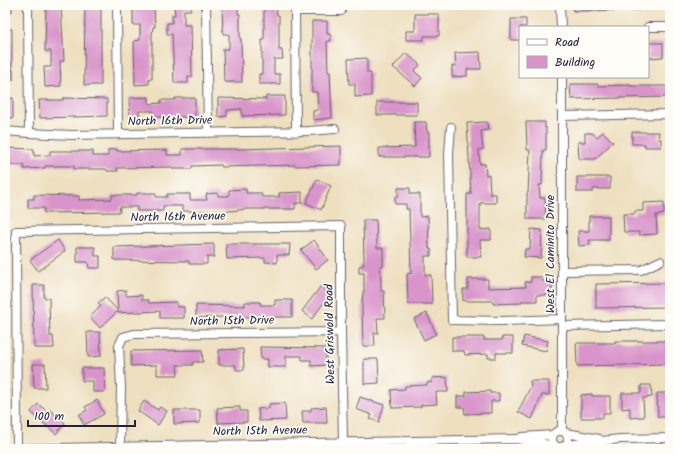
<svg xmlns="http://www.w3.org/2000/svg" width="675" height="454" viewBox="0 0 675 454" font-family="Kalam,sans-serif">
<rect width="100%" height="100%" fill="#fdfcf7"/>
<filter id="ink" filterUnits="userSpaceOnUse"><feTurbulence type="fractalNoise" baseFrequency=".025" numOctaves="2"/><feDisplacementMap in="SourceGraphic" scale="8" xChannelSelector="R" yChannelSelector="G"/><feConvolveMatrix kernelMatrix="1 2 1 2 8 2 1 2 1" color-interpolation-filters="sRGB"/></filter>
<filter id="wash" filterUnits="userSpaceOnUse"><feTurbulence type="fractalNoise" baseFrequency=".012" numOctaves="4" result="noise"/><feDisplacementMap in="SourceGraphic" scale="16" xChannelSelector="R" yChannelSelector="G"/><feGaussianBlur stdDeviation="0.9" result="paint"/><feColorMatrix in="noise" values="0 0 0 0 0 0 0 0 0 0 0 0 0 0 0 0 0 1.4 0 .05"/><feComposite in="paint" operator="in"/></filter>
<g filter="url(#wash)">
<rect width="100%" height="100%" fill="#eedfbf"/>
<!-- green -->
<path fill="#84da9d" stroke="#537e6c" d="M670 446V449H441Z"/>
<g id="blocks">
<!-- building -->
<path fill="#d994cb" d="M5 5H12V12L5 13Z
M46 5H61L64 61H60L61 86 45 87 44 67H51V51H45Z
M85 5H101V85H84Z
M133 5H154L155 27H153L152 35V79H149V84L135 85 134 41 140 40V25H133Z
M174 5H191V10H184V25H191L192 77H188V83H174L172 34H167V23H172V15H175Z
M222 5H238V14H240V39H241L242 82H224L223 49H229V34H223Z
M264 5H276L277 15H279V50H282L283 59H274V74H280V84H259V74H262V40H264Z
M573 5H640V10L573 11Z
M415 14H439V36H424V40H406V31H415Z
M511 19H526V27H520V40H511Z
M312 21H327V34H330L331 41H327L328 72H330L332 118 313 120V111L318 110 317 92H312Z
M5 29H12V70H13V80H5Z
M648 43H663V57L648 58Z
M480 52 481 69H467V76L452 77V66H456L455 53Z
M406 53 420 65 414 71 422 78 415 86 393 67Z
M367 58V73H371V96L355 97V84H349L348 59Z
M570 84H598V86L630 85V86H670V97L571 99Z
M266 96H285V115L242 116V109L227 110V116L218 117V98L266 99Z
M149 97V104L161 103V100H175V98H195V117H153V111H139V117H130L129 98Z
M5 98H13V118H5Z
M63 98 107 99V116L40 118 39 100H63Z
M377 102H417V115H377Z
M414 122H426L427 132H429V157H379V148L415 147Z
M487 122 488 130 481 131 483 149 479 150 480 164H485L486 175H489L490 194H496V203H480V230L491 229V240H480L481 257H467V194H471L467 123Z
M526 122H545V128L546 127V150H543L542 185H539L540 198H545L546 219H527V193H528L530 150H527Z
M603 132 613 142 595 159H579L578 142H585V133H592L597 137Z
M632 132H659L658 139H661V147H645V144H632Z
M341 146V165L295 166V165L222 167 221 165 192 166V169H172V167L117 168 118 171H107L106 169H74V166H45V168L24 169V165H5V148L34 149V156L50 155V151H93V156H108V150L117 149V151L167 150V155H182V149H241Z
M577 177H610V189H593V192H577Z
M317 179 331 186 321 210 306 203Z
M398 188H410V194H420V217L428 216 429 249H431V256H425V275H431L432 304H408L407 274 411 273 409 209H406V204H395V197H398Z
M246 189V193H261L262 197H279V193L302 192V203H295V209H246L230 211H182V206H163V211H137V207H119L120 212 44 213V208H28V199H34V195L79 196V200L112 199V195H137V193H156V197H167V194H190V200H207L206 194 218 193V196H229V190Z
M664 202V214L656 215 657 234 639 235V232H624L623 214H635V211H643V203Z
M589 216H609V240H589L590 245 579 246 578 231H589Z
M363 220H376L377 248H383V266H380L381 280V291H384L385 318H377L378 333H374L375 346H363L362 307 363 292H364V273H359V266H363L364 260Z
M531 229 542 230 541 258 524 257 525 249H530Z
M58 240 65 251 38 271 30 260Z
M314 240 328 260 316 269 301 250Z
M214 244V257H207V264H189V261L114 260V247Z
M226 244H290L289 255H277V263L265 262V258L227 259Z
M77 247H95V256H100V268H89L88 262H77Z
M531 277H541L542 281H552V290H548V295H537V301H521V303L493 304V301H463V289H468V279H488V288L526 287 525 282H531Z
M670 283V307L596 308V284Z
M33 285H44V298H49L50 336H53L54 348H34Z
M321 286 330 294 312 319 302 311Z
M126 290V296L142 295V300H148L149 303 177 302V307H184V318H160V311L118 313 117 291Z
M105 297 118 311 100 328 90 317 101 306 98 303Z
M275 300H292V317H223L196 318V305L245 306V302H260V305H275Z
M427 313 436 334 424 340 414 319Z
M87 332H100L101 356 88 357Z
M524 336 548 341 546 351 522 346Z
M452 337H484V340H502V337H513V353H496V358H488V354L465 355 464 351H452Z
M615 341H670V364L577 366 576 343H615Z
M260 347 326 348V365L311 366V360H302V356H286V367H268V359H261Z
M243 349 244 370H236V365H219V350Z
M202 350 203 362H193V365H177L178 375H157V365L131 366V351Z
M364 359H378L379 383 364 384Z
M33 364H45L46 388H34Z
M82 368H104L105 392H93V381H82Z
M447 377 448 392H436L437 404 421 405V407L392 408 391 390 405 389V386L427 385V383L432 382V378Z
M530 381H549V395H542L532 419 518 412 531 386Z
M641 385H651L652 397 643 398 644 417 630 418V408L622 409V393H641Z
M490 391V393H499V401H491V413L465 414 464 407H457V396H466V392Z
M657 393H670V417H658Z
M592 394V396H610V413H603V418H581V395Z
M360 397 384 405 379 422 370 419 372 415 356 409Z
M97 400 104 414 84 425 79 415 87 410 85 407Z
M144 401 158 410 160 407 167 411 158 425 138 411Z
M285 403 286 420 259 421 258 409 269 408V404Z
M38 404 48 412 50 410 65 423 56 434 31 412Z
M240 407V411H247V422L218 423 217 408Z
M326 407 327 423H303L302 411H311V408Z
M174 410H200V423L174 424Z"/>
</g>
</g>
<g filter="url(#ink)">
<use href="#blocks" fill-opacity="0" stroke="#696469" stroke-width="1"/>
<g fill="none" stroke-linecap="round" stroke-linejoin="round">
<!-- minor casing -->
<g stroke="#696469" stroke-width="10">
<path id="minor" d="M28 5 29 133
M117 5 118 134
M206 5 208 133
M295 5 296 132
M560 5 561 27
M295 11H341
M648 27H670
M562 77V431
M562 116 670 114
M451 127 449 153 452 320 502 321 562 319
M5 131 29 133 71 135 309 131 335 129
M562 271 641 270 660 261
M563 326 670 324
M552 439a8 8 0 1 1 16 0a8 8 0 1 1-16 0Z
M566 433 599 439
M522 437 553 435
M566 445 620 439 670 438
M120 446 121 388 119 346 123 337 134 334 341 332
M17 448 16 231 341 226V332L343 441
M5 449 516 439 555 446"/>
</g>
<!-- minor -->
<use href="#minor" stroke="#fff" stroke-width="8"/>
</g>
</g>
<g text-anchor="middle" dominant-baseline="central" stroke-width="3.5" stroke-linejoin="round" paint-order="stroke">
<!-- street labels -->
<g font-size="12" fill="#22223b" stroke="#fdfcf7">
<text transform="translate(170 121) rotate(-1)">North 16th Drive</text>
<text transform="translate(178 217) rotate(-1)">North 16th Avenue</text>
<text transform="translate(550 254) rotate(-90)">West El Caminito Drive</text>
<text transform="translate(232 321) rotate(-1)">North 15th Drive</text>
<text transform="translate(330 334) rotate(-91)">West Griswold Road</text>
<text transform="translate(260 431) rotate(-1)">North 15th Avenue</text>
</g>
</g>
<!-- margin -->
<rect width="675" height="454" fill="none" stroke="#fdfcf7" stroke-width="20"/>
<!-- legend -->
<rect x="519" y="26" width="130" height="52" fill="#fdfcf7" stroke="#a5a5ac"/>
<rect x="527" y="39" width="20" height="6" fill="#ffffff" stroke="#a5a5ac"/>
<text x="555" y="46" font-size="12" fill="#22223b">Road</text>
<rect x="527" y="56" width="20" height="12" fill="#d994cb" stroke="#a5a5ac"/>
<text x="555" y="66" font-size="12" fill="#22223b">Building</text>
<!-- scale -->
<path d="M28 420v6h107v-6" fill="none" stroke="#22223b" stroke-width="2"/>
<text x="34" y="420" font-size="12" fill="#22223b" stroke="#fdfcf7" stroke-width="3" paint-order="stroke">100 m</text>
</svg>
